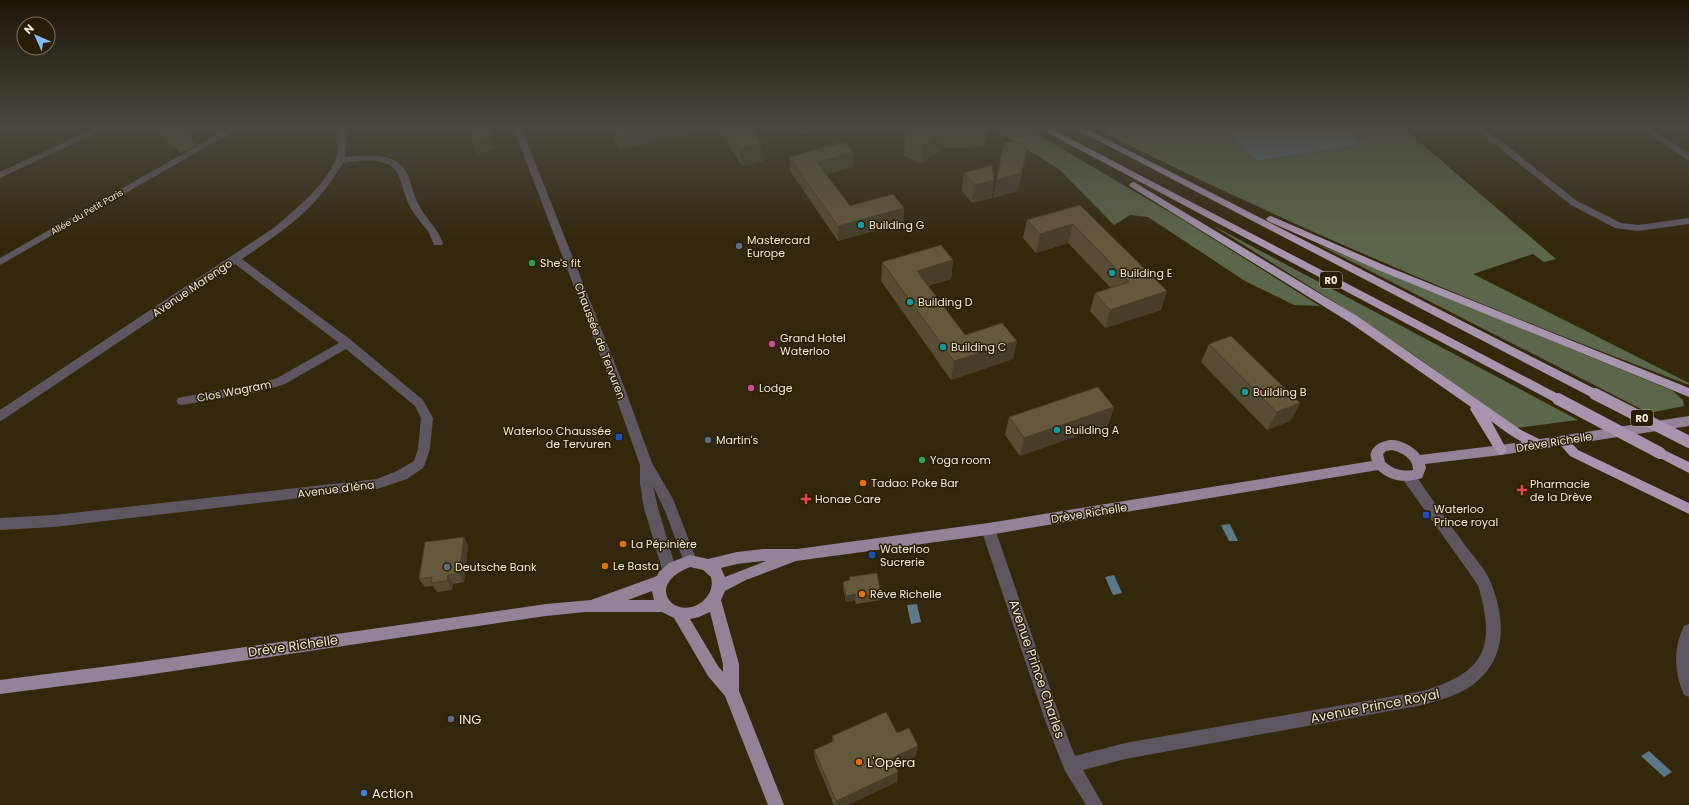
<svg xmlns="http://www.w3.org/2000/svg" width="1689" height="805" viewBox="0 0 1689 805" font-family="Poppins,sans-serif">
<rect width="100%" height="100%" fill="#33280c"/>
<!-- green -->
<path fill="#4c553d" d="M149 127H178L199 143 181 153Z"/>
<!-- forest -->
<path fill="#5c664b" d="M990 127H1025L1183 220 1320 306 1294 305 1245 281 1148 217 1130 215 1114 225 1059 169Z
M1093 127H1224L1257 161 1362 144 1344 127H1402L1556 259 1544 262 1533 254 1473 274 1689 383V385C1487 309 1286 225 1093 127Z
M1210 224 1578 420 1516 428 1414 355 1336 303Z
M1317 244 1673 391 1683 400 1684 406 1649 413Z"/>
<!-- water -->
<path fill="#5b7989" d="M805 127H853L832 132 815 130 802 133 799 132 800 129Z
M1224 127H1344L1362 144 1257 161Z
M1230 524 1238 541H1229L1221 525Z
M1114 575 1122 593 1113 595 1105 577Z
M917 604 921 622 911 624 907 605Z
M1649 751 1672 772 1664 777 1641 756Z"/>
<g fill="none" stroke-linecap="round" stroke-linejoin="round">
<!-- minor -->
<path fill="#5e5761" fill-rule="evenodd" d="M97 127H109L0 178V172Z
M230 127H241L0 265V258Z
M340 127H348L345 157C367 155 397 151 408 175 412 186 414 197 420 207 427 220 438 229 443 243L442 245H434C432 241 431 236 428 231 421 222 413 214 408 203 404 193 402 183 398 174 388 155 360 161 343 163 337 172 331 182 324 191 302 219 271 239 242 259L351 340 423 400 433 418 430 449 425 464 423 468 407 479 377 489 54 527 0 530V518L54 515 377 479 397 471 414 461 418 449 421 418 415 406 346 349 285 384 263 391 182 405 178 404 176 401 178 398 182 397 262 383 277 378 339 343 235 264 4 419 0 421V410L275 227C296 209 324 186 335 161 339 152 338 137 340 127Z
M513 127H521L625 389 652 463 673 499 697 561 695 565 690 567 685 565 665 511 653 486 658 508 676 569 674 573 669 575 664 573 662 569 644 508 640 484V465L613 389Z
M1473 127H1483L1577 201 1621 223 1638 225 1689 218V224L1638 231 1615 228 1571 205Z
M1639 127H1649L1689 154V161Z
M1409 472 1414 473C1431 498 1449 523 1467 548 1475 558 1486 570 1491 583 1506 621 1507 661 1471 686 1457 696 1439 700 1423 705L1125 759 1083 770 1103 805H1086L1065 771 1045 720 981 529 983 525 988 523 993 525 995 529 1061 720 1075 756 1125 743 1423 691C1486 672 1496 647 1478 585L1404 481 1403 477 1404 473Z
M1689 624V697L1684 695C1674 672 1673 649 1684 626Z"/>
<!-- major -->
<path fill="#928399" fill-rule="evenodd" d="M1689 416V426L1501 455 1425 464 1426 468 1422 478C1406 483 1391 482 1378 470L988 535 796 561 746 580 725 591 721 600 739 664V691L784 805H768L725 696 708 676 674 618 662 612H585L546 616 133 677 0 694V680L133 663 546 604 591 600 657 576 659 572 669 563 690 555 708 559 737 552 763 549H797L988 523 1372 461C1366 449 1381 440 1392 440 1402 440 1414 447 1420 455L1501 445ZM1392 450C1401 452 1414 459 1413 470 1401 472 1394 469 1385 462L1383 454 1386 451ZM763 561H766L725 577 721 568 737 564ZM690 567 703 570 711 577C713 586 711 593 704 600 678 624 641 586 690 567ZM652 591 654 600H628ZM710 612 723 664V672L718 666 690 619 699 617Z"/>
<!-- highway -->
<path fill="#a794af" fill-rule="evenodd" d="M1037 127H1048L1562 396 1564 399 1562 402 1558 403 1554 402Z
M1072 127H1083L1599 391 1601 394 1599 397 1595 398 1591 397Z
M1134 182 1357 316 1521 430 1543 441 1545 444 1543 447C1531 452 1502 429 1491 421L1507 450 1505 453 1501 455 1497 453 1470 409 1471 407 1349 322 1131 187 1129 185 1131 183Z
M1271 216 1386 266 1689 388V397L1378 270 1268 221 1266 219 1268 217Z
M1563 436 1567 438 1578 450 1689 503V514L1570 456 1557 441 1559 438Z
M1660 448 1689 462V473L1656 456 1654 453 1656 450Z"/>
<!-- highway-bridge -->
<path stroke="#a794af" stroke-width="12" d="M1595 394 1689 442
M1558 399 1660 453"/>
</g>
<!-- wall -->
<path fill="#564c34" d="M467 127 492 137 496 149 477 154Z
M611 127H699L700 132 619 150 614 139Z
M717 127H756L758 138 761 143 763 161 742 166Z
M921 127 987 129 984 147 944 148 921 164 904 156 905 139Z
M853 153V167L826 174 850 206 904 208 903 223 838 241 790 171 789 157Z
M964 173 992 198 972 203 962 191Z
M1080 205 1167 291 1161 310 1105 328 1090 311 1095 293 1111 288 1068 243 1036 253 1023 238 1027 220Z
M953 260 951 279 928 286 965 335 1017 341 1013 359 951 380 881 281 882 262Z
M1209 344 1300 403 1290 421 1267 430 1201 362Z
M1114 407 1108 425 1020 456 1005 435 1009 417Z
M464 537 468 546 464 582 453 584 452 590 437 592 433 586 425 587 419 579Z
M849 577 881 594V600L856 604 855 600 846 602 843 588V582L849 580Z
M897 733 916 756 895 766 897 782 847 805H834L815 759 814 750 832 742V736Z"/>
<!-- shaded-wall -->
<path fill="#463e2b" d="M640 127H699L700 132 619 150 615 133Z
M757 128 758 144 761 143 763 161 742 166 740 148 752 129Z
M946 130 944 148 921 164 922 146Z
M492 137 496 149 477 154 472 141Z
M1028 144 1025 162 1018 191 993 198 996 180Z
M853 153V167L817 176V162Z
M994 180 992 198 972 203 975 185Z
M904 208 903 223 838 241V226Z
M1073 224 1068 243 1036 253 1040 234Z
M953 260 951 279 916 289 917 271Z
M1167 291 1161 310 1105 328 1110 310Z
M1017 341 1013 359 951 380 954 361Z
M1300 403 1290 421 1267 430 1277 412Z
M1114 407 1108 425 1020 456 1024 438Z
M464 537 468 546 464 582 459 574Z
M448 575 453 584 452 590 447 581Z
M855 594V600L846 602V596Z
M918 746 916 756 891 768 892 758Z
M898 772 897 782 847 805H836V801Z"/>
<!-- building -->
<path fill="#64583d" stroke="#463e2b" d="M467 127H488L492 137 472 141Z
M613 127H640L615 133Z
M727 127H756L757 128 752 129 761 143 740 148Z
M921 127H987V129L946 130 922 146 905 139Z
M1005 141 1028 144 1021 173 996 180Z
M845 142 853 153 817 162 850 206 893 194 904 208 838 226 789 157Z
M992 165 994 180 975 185 964 173Z
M1080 205 1167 291 1110 310 1095 293 1129 282 1073 224 1040 234 1027 220Z
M941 245 953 260 917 271 965 335 1002 323 1017 341 954 361 882 262Z
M1231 336 1300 403 1277 412 1209 344Z
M1098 387 1114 407 1024 438 1009 417Z
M464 537 459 574 448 575 447 581 431 583 432 577 419 579 425 542Z
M877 573 881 594 856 598 855 594 846 596 843 582 850 580 849 577Z
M886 712 897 733 909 728 918 746 892 758 898 772 836 801 814 750 834 741 832 736Z"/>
<!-- sky -->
<linearGradient id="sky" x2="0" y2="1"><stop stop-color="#1c1607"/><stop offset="0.53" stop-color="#4a4840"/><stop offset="1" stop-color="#4a4840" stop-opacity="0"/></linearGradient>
<rect width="1689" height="240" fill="url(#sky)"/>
<!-- markers -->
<g fill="#0f9aa8" stroke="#291e03" stroke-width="1.5">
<circle cx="861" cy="225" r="4"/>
<circle cx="1112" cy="273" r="4"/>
<circle cx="910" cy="302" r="4"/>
<circle cx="943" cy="347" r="4"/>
<circle cx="1245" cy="392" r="4"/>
<circle cx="1057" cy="430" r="4"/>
</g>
<g fill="#5c6f8a" stroke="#291e03" stroke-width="1.5">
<circle cx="739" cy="246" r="4"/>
<circle cx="708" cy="440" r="4"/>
<circle cx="447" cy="567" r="4"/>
<circle cx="451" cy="719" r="4"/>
</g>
<g fill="#2e9e5b" stroke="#291e03" stroke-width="1.5">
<circle cx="532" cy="263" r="4"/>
<circle cx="922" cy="460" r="4"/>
</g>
<g fill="#d1479c" stroke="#291e03" stroke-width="1.5">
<circle cx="772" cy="344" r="4"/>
<circle cx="751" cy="388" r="4"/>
</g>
<g fill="#1a4fb4" stroke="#291e03" stroke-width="1.5">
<rect x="615" y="433" width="8" height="8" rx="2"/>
<rect x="1422" y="511" width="8" height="8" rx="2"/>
<rect x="868" y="551" width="8" height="8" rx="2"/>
</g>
<g fill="#e8710a" stroke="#291e03" stroke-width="1.5">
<circle cx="863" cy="483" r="4"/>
<circle cx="623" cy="544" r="4"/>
<circle cx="605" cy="566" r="4"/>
<circle cx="862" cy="594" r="4"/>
<circle cx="859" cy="762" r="4"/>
</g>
<g fill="#e0444e" stroke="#291e03" stroke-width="1.5">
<path d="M1520 484h4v4h4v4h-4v4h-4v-4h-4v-4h4z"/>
<path d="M804 493h4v4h4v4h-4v4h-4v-4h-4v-4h4z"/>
</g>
<circle fill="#3f7fe0" stroke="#291e03" stroke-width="1.5" cx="364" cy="793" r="4"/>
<g text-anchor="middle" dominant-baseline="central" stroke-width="3" stroke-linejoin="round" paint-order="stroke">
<!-- far-street labels -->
<g font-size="9" fill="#f1eada" stroke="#291e03">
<text transform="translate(87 212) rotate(-30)">Allée du Petit Paris</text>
</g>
<!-- shield labels -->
<g fill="#291e03" stroke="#b5ad9a" stroke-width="1">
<rect x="1320" y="272" width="22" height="16" rx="3"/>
<rect x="1631" y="410" width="22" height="16" rx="3"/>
</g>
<g font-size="10" font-weight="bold" fill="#f1eada">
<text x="1331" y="280">R0</text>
<text x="1642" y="418">R0</text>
</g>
<!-- poi labels -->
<g font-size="11" fill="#f1eada" stroke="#291e03" text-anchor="start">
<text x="869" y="225">Building G</text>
<text x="747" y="240">Mastercard<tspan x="747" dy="13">Europe</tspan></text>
<text x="540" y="263">She's fit</text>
<text x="1120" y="273">Building E</text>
<text x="918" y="302">Building D</text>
<text x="780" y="338">Grand Hotel<tspan x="780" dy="13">Waterloo</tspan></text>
<text x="951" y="347">Building C</text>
<text x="759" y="388">Lodge</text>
<text x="1253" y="392">Building B</text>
<text x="1065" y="430">Building A</text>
<text x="611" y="431" text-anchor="end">Waterloo Chaussée<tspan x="611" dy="13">de Tervuren</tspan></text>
<text x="716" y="440">Martin's</text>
<text x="930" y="460">Yoga room</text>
<text x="871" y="483">Tadao: Poke Bar</text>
<text x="1530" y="484">Pharmacie<tspan x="1530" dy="13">de la Drève</tspan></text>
<text x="815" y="499">Honae Care</text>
<text x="1434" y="509">Waterloo<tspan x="1434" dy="13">Prince royal</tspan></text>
<text x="631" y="544">La Pépinière</text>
<text x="880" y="549">Waterloo<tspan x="880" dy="13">Sucrerie</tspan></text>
<text x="613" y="566">Le Basta</text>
<text x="455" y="567">Deutsche Bank</text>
<text x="870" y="594">Rêve Richelle</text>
</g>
<!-- street labels -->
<g font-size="11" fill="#f1eada" stroke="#291e03">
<text transform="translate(192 288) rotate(-34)">Avenue Marengo</text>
<text transform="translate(600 341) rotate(69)">Chaussée de Tervuren</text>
<text transform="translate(234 391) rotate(-11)">Clos Wagram</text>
<text transform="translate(1554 442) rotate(-9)">Drève Richelle</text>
<text transform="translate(336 489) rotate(-7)">Avenue d'Iéna</text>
<text transform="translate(1089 513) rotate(-9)">Drève Richelle</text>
</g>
<!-- near-street labels -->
<g font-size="13" fill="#f1eada" stroke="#291e03">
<text transform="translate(293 646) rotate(-8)">Drève Richelle</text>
<text transform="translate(1037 669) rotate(71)">Avenue Prince Charles</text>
<text transform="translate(1375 706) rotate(-11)">Avenue Prince Royal</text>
</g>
<!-- near-poi labels -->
<g font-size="13" fill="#f1eada" stroke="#291e03" text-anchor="start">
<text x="459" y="719">ING</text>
<text x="867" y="762">L'Opéra</text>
<text x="372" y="793">Action</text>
</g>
</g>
<!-- north arrow -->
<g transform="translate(36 36) rotate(315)"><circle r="19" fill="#291e03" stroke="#797059"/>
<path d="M0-3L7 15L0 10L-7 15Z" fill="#84bcfb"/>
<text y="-6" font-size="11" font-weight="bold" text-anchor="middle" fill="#f1eada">N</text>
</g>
</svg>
